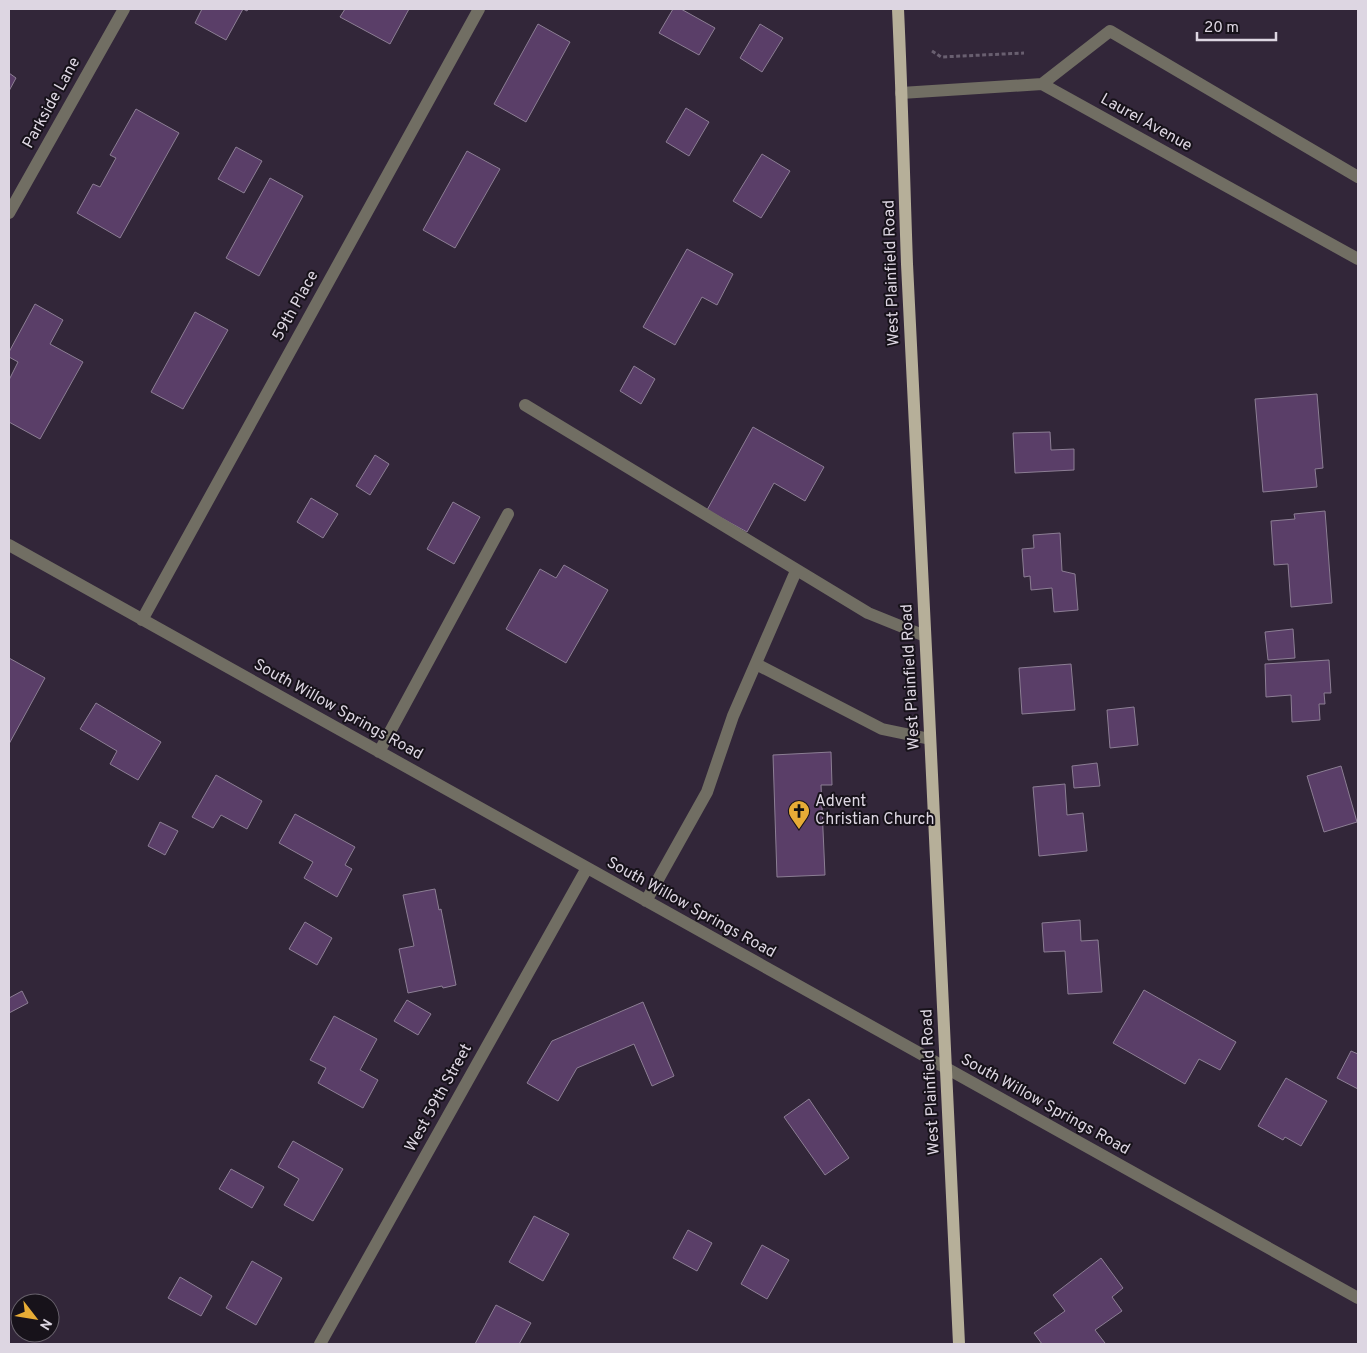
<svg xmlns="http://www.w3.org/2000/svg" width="1367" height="1353" viewBox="0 0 1367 1353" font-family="Overpass,sans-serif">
<rect width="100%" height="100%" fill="#322639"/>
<!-- building -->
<path fill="#5a3e68" stroke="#8c7e94" d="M202 9H248L247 11 243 9 226 40 195 23Z
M345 9H409L390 44 340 17Z
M673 9H681L715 28 699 55 659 33Z
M538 24 570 42 526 122 494 104Z
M760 24 783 38 762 72 740 58Z
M9 73 16 78 9 91Z
M686 108 709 122 689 156 666 142Z
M136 109 179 133 120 238 77 213 93 184 100 187 116 158 110 155Z
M236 147 262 161 244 193 218 179Z
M467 151 500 169 455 248 423 230Z
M762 154 790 171 761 218 733 201Z
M270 178 303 196 259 276 226 258Z
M687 249 733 274 717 305 702 297 675 345 643 327Z
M35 304 63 320 50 344 83 362 40 439 9 422V380L18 362 9 357V352Z
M195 312 228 330 183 409 151 392Z
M634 366 655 379 641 404 620 391Z
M1317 394 1323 468 1315 469 1317 487 1263 492 1255 399Z
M753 427 824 467 805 501 774 483 747 532 707 510Z
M1050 432 1051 450 1074 449V470L1015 473 1013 433Z
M375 455 389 464 370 495 356 486Z
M311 498 338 514 323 538 297 522Z
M453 502 480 517 454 564 427 549Z
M1325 511 1332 603 1291 607 1288 564 1274 565 1271 521 1295 519 1294 514Z
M1060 533 1062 571 1075 574 1078 610 1054 612 1052 588 1031 590 1030 576 1024 577 1022 549 1034 548 1033 535Z
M564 565 608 590 566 663 506 629 540 569 556 578Z
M1293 629 1295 658 1268 660 1265 632Z
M9 658 45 678 9 744Z
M1329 660 1331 693H1324L1325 704H1319L1320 720 1292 722 1291 695 1266 697 1265 664Z
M1071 664 1075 710 1022 714 1019 668Z
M96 703 161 742 138 780 110 764 117 751 80 729Z
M1134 707 1138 745 1110 748 1107 710Z
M831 752 832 785H821L825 875 777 877 773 755Z
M1097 763 1100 786 1074 788 1072 766Z
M1341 766 1357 822 1324 832 1307 776Z
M216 775 262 801 247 829 221 815 213 828 192 817Z
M1065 784 1067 815 1083 813 1087 851 1039 856 1033 787Z
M295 814 355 847 345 865 352 869 337 897 304 878 313 862 279 843Z
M160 822 178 831 165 855 148 846Z
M435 889 439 910 441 909 456 985 443 988 442 986 408 993 399 949 414 946 403 895Z
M1080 920 1081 941 1098 940 1102 992 1068 994 1065 951 1044 952 1042 923Z
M305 922 332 938 317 965 289 949Z
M1144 990 1236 1042 1220 1070 1199 1059 1185 1084 1113 1043Z
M22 991 28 1003 9 1013V998Z
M407 1000 431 1014 418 1035 394 1021Z
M643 1002 674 1076 652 1086 634 1044 577 1068 558 1101 527 1083 552 1041Z
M334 1016 377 1039 360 1070 378 1080 363 1108 318 1083 326 1068 310 1060Z
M1351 1051 1358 1054V1089L1337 1078Z
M1286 1078 1327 1101 1301 1146 1285 1137 1283 1140 1258 1126Z
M809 1099 849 1158 825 1175 784 1117Z
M293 1141 343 1169 313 1221 284 1205 299 1179 278 1167Z
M231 1169 264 1187 252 1208 219 1189Z
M534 1216 569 1234 543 1281 509 1262Z
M688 1230 712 1243 697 1271 673 1258Z
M762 1245 789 1260 767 1299 741 1284Z
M1101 1258 1123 1288 1112 1297 1122 1311 1095 1330 1105 1343 1103 1344H1042L1034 1333 1065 1311 1053 1295Z
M252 1261 282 1278 256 1325 226 1308Z
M180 1277 212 1296 201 1316 168 1298Z
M496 1305 531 1323 519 1344H475Z"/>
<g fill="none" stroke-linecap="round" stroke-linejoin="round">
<!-- path -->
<path stroke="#695f70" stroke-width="3" stroke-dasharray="4 2.5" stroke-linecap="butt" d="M932 51 941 57 1024 53"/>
<!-- minor -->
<path stroke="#716e63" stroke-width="12" d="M1042 84 1110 31 1358 177
M901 93 1042 84 1358 259
M9 213 124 9
M525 405 868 613 925 636
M9 545 1358 1298
M142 620 479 9
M756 664 882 729 930 739
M379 752 508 514
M646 901 707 792 733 716 796 571
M320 1344 587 868"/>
<!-- major -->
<path stroke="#b6af99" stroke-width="12" d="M898 9C902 94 904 179 907 264 924 624 944 984 959 1344"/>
</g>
<!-- icons -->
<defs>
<g id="church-pin" transform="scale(1.125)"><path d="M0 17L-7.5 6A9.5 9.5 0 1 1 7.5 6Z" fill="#e7ac36" stroke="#17121a"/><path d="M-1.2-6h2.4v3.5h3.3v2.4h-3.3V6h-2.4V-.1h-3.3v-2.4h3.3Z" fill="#111"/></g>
</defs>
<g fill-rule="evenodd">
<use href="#church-pin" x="799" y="811"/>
</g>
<g text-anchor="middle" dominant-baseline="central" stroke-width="4" stroke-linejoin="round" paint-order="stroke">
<!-- street labels -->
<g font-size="16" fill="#ddd6e2" stroke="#17121a">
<text transform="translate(52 103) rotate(-61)">Parkside Lane</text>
<text transform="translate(1146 123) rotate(29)">Laurel Avenue</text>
<text transform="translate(892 273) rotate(-92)">West Plainfield Road</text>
<text transform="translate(296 306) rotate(-61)">59th Place</text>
<text transform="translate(911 677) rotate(-93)">West Plainfield Road</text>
<text transform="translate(338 710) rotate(29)">South Willow Springs Road</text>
<text transform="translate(691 908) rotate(29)">South Willow Springs Road</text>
<text transform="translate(931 1082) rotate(-93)">West Plainfield Road</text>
<text transform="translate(439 1098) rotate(-61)">West 59th Street</text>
<text transform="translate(1045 1105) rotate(29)">South Willow Springs Road</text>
</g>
<!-- poi labels -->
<g font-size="16" fill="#ddd6e2" stroke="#17121a" text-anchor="start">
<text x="815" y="802">Advent<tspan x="815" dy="18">Christian Church</tspan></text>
</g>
</g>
<!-- border -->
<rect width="1367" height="1353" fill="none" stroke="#ddd6e2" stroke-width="20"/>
<!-- north arrow -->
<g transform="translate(35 1318) rotate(121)"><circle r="24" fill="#17121a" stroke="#66606a"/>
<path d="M0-4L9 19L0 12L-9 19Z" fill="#e7ac36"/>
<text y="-8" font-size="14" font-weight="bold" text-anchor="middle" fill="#ddd6e2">N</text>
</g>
<!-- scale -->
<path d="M1197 32v8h79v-8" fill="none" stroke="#ddd6e2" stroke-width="2.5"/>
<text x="1204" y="32" font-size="15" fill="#ddd6e2" stroke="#17121a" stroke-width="4" paint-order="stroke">20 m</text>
</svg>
